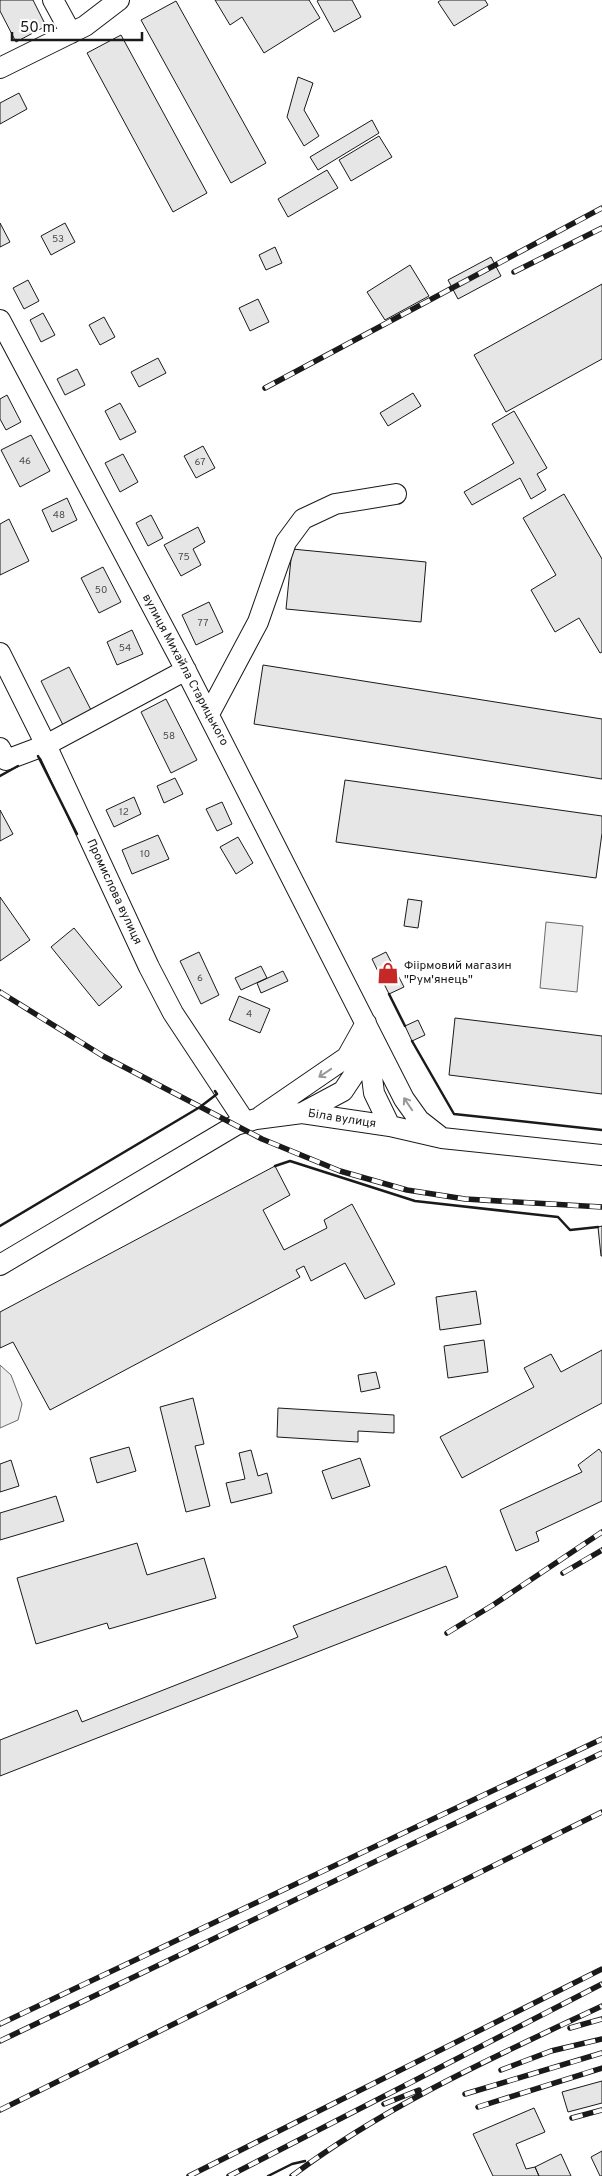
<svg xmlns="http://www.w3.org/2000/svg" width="602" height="2176" viewBox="0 0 602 2176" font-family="Overpass,sans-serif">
<rect width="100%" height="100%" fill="#fff"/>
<!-- built -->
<path fill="#ededed" stroke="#6a6a6a" d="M546 922 583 926 577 992 540 988Z
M0 1365 11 1375 22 1404 18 1420 0 1428Z"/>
<!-- building -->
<path fill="#e6e6e6" stroke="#1a1a1a" d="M0 0H33L46 26 16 42 0 11Z
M215 0H309L320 18 264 53 242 17 230 25Z
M319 0H352L361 17 334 32 317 1Z
M441 0H485L488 5 454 26 438 2Z
M176 1 266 163 231 183 141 20Z
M121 35 207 193 173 212 87 53Z
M298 77 313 83 304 110 319 136 304 146 287 117Z
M19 93 27 109 0 124V103Z
M372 120 379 133 318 170 310 157Z
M379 136 392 157 351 181 339 160Z
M327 170 338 188 288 217 278 199Z
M0 223 10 242 0 247Z
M65 223 75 242 51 255 41 236Z
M275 247 282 263 266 270 259 255Z
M491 257 501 276 458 299 448 280Z
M410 265 429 296 385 320 367 292Z
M28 280 39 301 24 309 13 288Z
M602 284V359L506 412 474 355Z
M258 299 269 322 250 331 239 308Z
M43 313 55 335 41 342 30 320Z
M104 317 115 337 100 345 89 325Z
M158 358 166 373 139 387 131 372Z
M77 369 85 385 65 395 57 379Z
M413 393 421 406 388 426 380 413Z
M7 395 21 422 6 430 0 419V399Z
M120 403 136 432 120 440 105 411Z
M514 411 547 468 537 474 546 490 531 499 520 478 472 505 464 492 514 463 492 424Z
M31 435 50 471 20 487 1 450Z
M203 446 215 468 196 478 184 456Z
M123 454 138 482 120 492 105 463Z
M564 494 602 559V652L600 653 579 618 555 632 531 590 556 575 523 518Z
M67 498 77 520 52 532 42 510Z
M151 515 163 538 148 546 136 523Z
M9 519 29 561 0 575V524Z
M198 527 205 542 193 549 201 565 181 576 164 545Z
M292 549 426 562 421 622 286 609Z
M103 567 121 602 99 613 81 578Z
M209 602 223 632 196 645 182 615Z
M132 630 143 654 117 665 107 642Z
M263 665 602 719V779L254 724Z
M69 667 91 710 63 725 41 681Z
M166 699 197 760 171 773 141 712Z
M175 778 183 794 164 803 157 786Z
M345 780 602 816V833L596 878 336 842Z
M134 797 141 814 114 827 106 810Z
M222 802 232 824 217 831 206 809Z
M0 810 13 834 0 841Z
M158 835 169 859 132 874 122 850Z
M238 837 253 863 236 874 220 847Z
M0 897 30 940 0 961Z
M408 899 422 901 418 928 404 926Z
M74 928 122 987 99 1006 51 947Z
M199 952 219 995 201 1004 180 961Z
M386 952 404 987 389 994 372 959Z
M261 966 267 978 241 990 235 978Z
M283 971 288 981 261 993 257 983Z
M239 996 270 1009 260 1033 229 1020Z
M455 1018 602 1036V1094L449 1075Z
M418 1020 425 1035 412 1041 405 1026Z
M275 1166 290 1195 263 1210 284 1250 327 1228 324 1220 352 1204 395 1284 365 1299 345 1263 311 1281 304 1266 296 1270 300 1277 50 1410 13 1342 0 1348V1312Z
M602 1226V1256H601L598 1227Z
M476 1291 481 1324 440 1330 436 1297Z
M484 1340 488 1372 448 1378 444 1346Z
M602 1350V1403L462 1478 440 1437 534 1387 524 1368 551 1354 561 1372Z
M376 1372 380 1388 361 1392 358 1375Z
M193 1398 204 1444 195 1446 210 1506 186 1512 160 1407Z
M278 1408 394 1415V1433L358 1431V1442L277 1437Z
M129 1447 136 1471 97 1483 90 1458Z
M599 1449 602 1453V1501L536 1532 539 1541 516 1551 500 1510 582 1472 578 1465Z
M251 1450 258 1476 267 1473 272 1493 231 1503 226 1483 245 1479 239 1453Z
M360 1458 370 1486 332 1499 322 1471Z
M11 1460 19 1486 0 1492V1464Z
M56 1496 64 1521 0 1540V1513Z
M137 1543 147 1575 204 1558 216 1598 109 1629 107 1623 36 1644 17 1578Z
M446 1566 458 1597 0 1776V1740L77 1710 82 1722 298 1637 293 1626Z
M602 2081V2103L568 2112 562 2092Z
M534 2108 545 2132 516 2144 526 2169 535 2167 539 2176H493L473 2134Z
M602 2151V2176H600L591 2157Z
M561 2154 571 2176H539L535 2167Z"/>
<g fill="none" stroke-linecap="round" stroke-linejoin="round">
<!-- minor casing -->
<g stroke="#1a1a1a" stroke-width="22">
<path id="minor" d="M53 0 71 33
M0 68 85 26 119 0
M0 320 179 657 404 1099 419 1120 442 1138
M0 653 46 745 149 967 173 1013 245 1122
M209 714 258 622 286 542 303 519 335 504 396 494
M0 748 6 760 46 745 186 670
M368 1045 374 1093 390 1126
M302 1113 343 1091 357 1070 363 1039
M261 1116 347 1057 366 1023
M0 1265 236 1125 256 1119 302 1113 390 1126 442 1138 602 1155"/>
</g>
<!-- minor -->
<use href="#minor" stroke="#fff" stroke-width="20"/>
<!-- rail casing -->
<g stroke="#1a1a1a" stroke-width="5.5">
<path id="rail" d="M514 272 602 228
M265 388 602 208
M0 992 103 1056 262 1139 340 1171 407 1190 465 1199 602 1207
M563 1573 602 1550
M447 1633 493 1605 602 1532
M0 2024 602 1739
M570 2028 602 2019
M0 2041 602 1753
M501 2070 551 2051 602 2039
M465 2094 602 2053
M384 2104 419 2090
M478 2107 602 2068
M0 2110 602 1812
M572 2118 602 2110
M189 2176 602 1969
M229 2176 602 1984
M292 2176C386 2105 496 2056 602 2006"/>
</g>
<!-- rail -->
<use href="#rail" stroke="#fff" stroke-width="4" stroke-dasharray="11" stroke-linecap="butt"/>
<!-- wall -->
<path stroke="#1a1a1a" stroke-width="2.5" d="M38 756 77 834
M0 776 18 766
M389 994 405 1026
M412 1041 454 1114 602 1130
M275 1166 290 1161 415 1201 558 1217 570 1230 598 1227
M0 1226 200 1107 217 1094 215 1091
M268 2176 292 2164 305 2161"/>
</g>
<!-- one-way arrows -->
<defs><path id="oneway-shaft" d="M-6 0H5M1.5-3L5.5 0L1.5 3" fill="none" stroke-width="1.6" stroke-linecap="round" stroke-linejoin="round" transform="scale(1.25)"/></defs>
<g stroke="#989898">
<use href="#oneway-shaft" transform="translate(325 1073) rotate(146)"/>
<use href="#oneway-shaft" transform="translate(408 1104) rotate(-124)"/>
</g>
<!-- icons -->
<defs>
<g id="shop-bare" transform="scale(1.725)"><path d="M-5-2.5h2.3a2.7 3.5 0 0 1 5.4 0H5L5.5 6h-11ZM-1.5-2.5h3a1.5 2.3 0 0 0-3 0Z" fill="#c62828" stroke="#fff" stroke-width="2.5" paint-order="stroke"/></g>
</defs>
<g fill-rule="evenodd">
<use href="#shop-bare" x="388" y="973"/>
</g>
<g text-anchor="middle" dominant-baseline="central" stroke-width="4" stroke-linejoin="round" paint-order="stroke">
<!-- number labels -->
<g font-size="10" fill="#4d4d4d">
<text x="58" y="239">53</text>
<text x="25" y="461">46</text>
<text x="200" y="462">67</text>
<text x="59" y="515">48</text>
<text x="184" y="557">75</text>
<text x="101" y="590">50</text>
<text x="203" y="623">77</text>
<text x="125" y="648">54</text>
<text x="169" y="736">58</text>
<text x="124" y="812">12</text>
<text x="145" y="854">10</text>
<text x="200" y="978">6</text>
<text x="249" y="1014">4</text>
</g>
<!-- street labels -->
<g font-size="12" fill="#1a1a1a" stroke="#fff">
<text transform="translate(185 670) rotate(62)">вулиця Михайла Старицького</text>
<text transform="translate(114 892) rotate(65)">Промислова вулиця</text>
<text transform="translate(342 1119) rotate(9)">Біла вулиця</text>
</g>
<!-- poi labels -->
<g font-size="12" fill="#1a1a1a" stroke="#fff" text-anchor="start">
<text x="404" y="966">Фіірмовий магазин<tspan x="404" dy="14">"Рум'янець"</tspan></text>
</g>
</g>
<!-- scale -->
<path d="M12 32v8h130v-8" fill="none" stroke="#1a1a1a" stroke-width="2.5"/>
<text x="20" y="32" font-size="15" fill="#1a1a1a" stroke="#ffffff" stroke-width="4" paint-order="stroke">50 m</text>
</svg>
